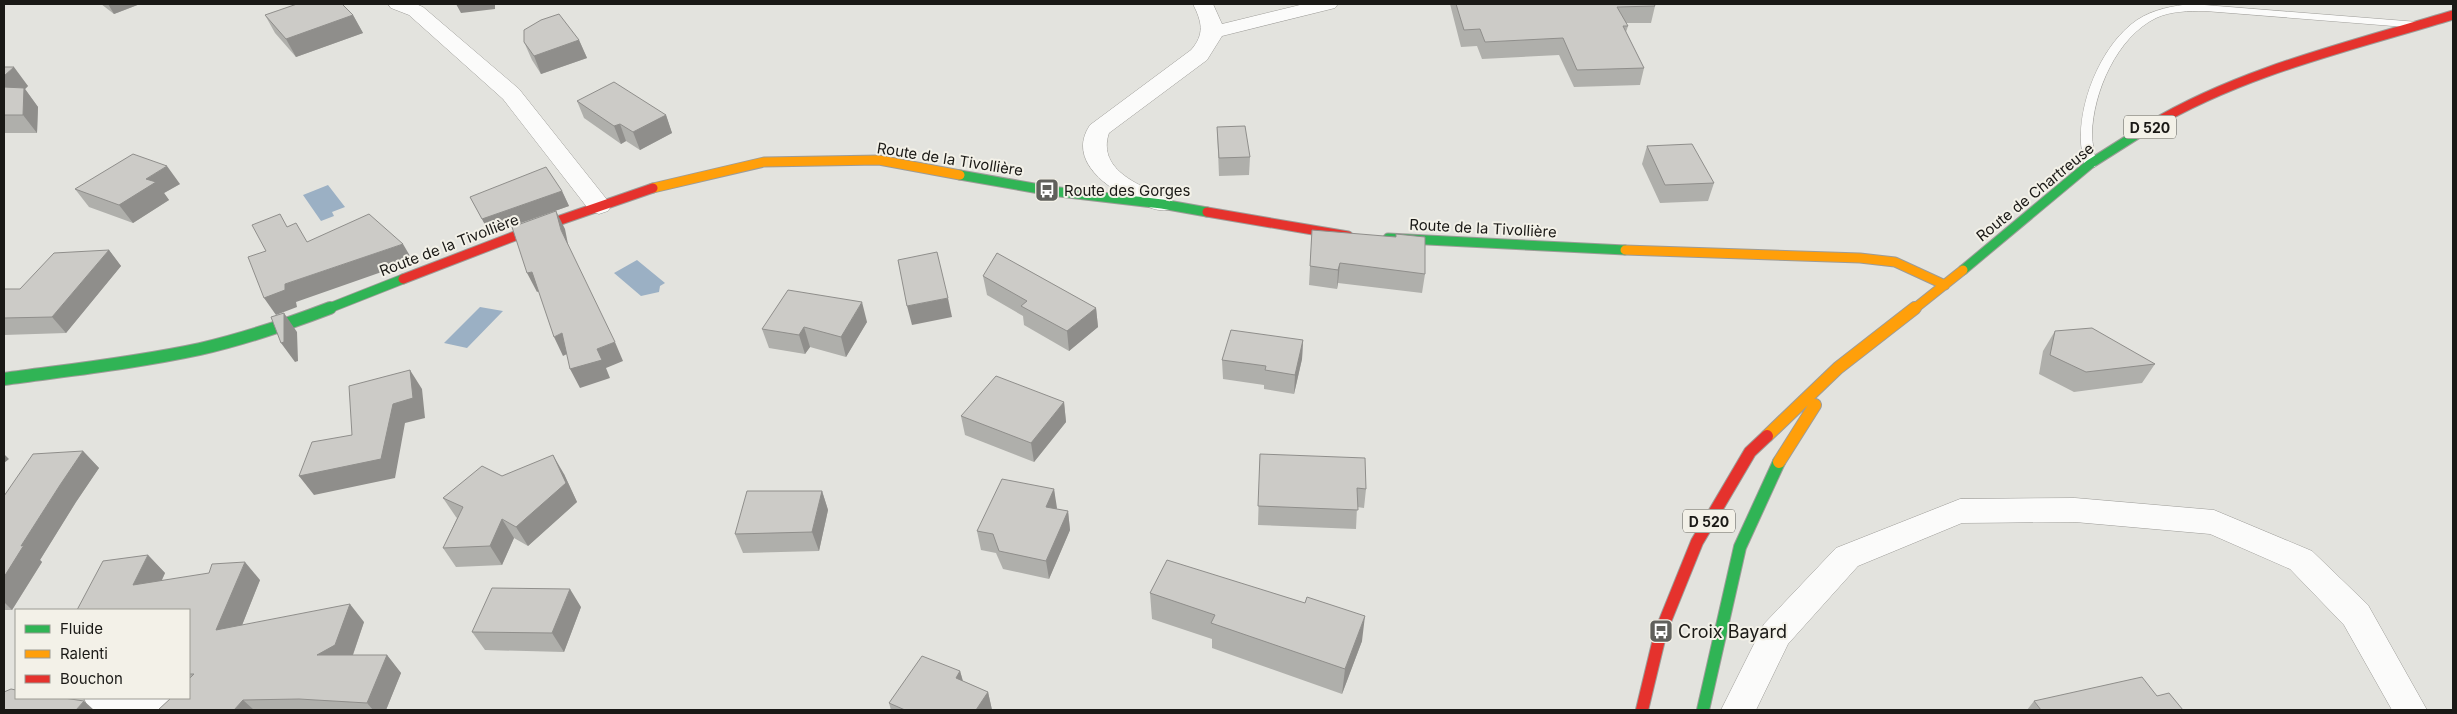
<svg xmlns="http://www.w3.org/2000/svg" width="2457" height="714" viewBox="0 0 2457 714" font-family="Inter,sans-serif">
<rect width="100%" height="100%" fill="#e3e3de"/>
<!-- water -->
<path fill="#9bb0c4" d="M328 185 345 207 332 212 334 216 321 221 303 195Z
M637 260 665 283 660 286 659 292 641 296 614 273Z
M480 307 503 311 467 348 444 343Z"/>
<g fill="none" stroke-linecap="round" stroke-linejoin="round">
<!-- lane casing -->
<g stroke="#9d9c98" stroke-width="1">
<path id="lane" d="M2192 4 2418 22 2424 25 2418 28 2205 11C2189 11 2171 11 2156 18 2117 37 2093 92 2092 134 2092 144 2095 154 2096 164L2095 167H2085C2083 162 2083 157 2082 152 2075 109 2100 45 2137 20 2154 9 2172 6 2192 4Z"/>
</g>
<!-- street casing -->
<g stroke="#9d9c98" stroke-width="1">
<path id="street" d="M388 4H416L423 7 519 89 608 201 611 206 608 211 599 214 590 211 503 99 409 15 391 8Z
M1193 4H1213L1222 24 1304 4H1338L1335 8 1222 36 1207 60 1109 133C1096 171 1143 187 1171 199L1174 204 1171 209C1158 213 1149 207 1138 202 1109 190 1066 161 1090 125L1191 50C1205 34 1202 22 1193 4Z
M2075 498 2214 510 2312 551 2368 605 2427 710H2392L2344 625 2290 569 2210 534 2075 522 1962 523 1858 566 1788 644 1756 710H1721L1764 624 1836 548 1960 499Z
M84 698H170L173 699 178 710H93L89 709Z"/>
</g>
<!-- fast-far1 casing -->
<g stroke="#9d9c98" stroke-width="11">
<path id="fast-far1" d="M960 175 1051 191 1162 204 1207 212
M1388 238 1625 250
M1963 270 2090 164 2150 126
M327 309 403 279"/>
</g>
<!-- fast casing -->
<g stroke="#9d9c98" stroke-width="14">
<path id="fast" d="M4 379C69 370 135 363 200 349 244 339 288 324 330 308
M1703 710 1740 547 1779 462"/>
</g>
<!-- slow-far1 casing -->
<g stroke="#9d9c98" stroke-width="11">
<path id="slow-far1" d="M653 188 764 162 879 160 960 175
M1625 250 1860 258 1895 262 1945 285
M1914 309 1963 270"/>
</g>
<!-- slow casing -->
<g stroke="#9d9c98" stroke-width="14">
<path id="slow" d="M1767 436 1838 368 1915 308
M1779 462 1815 405"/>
</g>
<!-- jam-far1 casing -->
<g stroke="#9d9c98" stroke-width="11">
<path id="jam-far1" d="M2150 126C2242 71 2351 46 2453 15
M1207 212 1348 236
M403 279 520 234 653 188"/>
</g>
<!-- jam casing -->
<g stroke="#9d9c98" stroke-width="14">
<path id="jam" d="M1642 710 1661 631 1697 542 1750 452 1767 436"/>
</g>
<!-- lane -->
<use href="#lane" fill="#fbfbfa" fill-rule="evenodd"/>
<!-- street -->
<use href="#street" fill="#fbfbfa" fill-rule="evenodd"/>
<!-- fast-far1 -->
<use href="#fast-far1" stroke="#30b455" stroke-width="9"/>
<!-- fast -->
<use href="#fast" stroke="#30b455" stroke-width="12"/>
<!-- slow-far1 -->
<use href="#slow-far1" stroke="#ff9f0a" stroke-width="9"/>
<!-- slow -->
<use href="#slow" stroke="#ff9f0a" stroke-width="12"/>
<!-- jam-far1 -->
<use href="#jam-far1" stroke="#e5322d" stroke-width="9"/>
<!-- jam -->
<use href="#jam" stroke="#e5322d" stroke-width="12"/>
</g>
<!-- wall -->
<path fill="#afafab" d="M101 4H140L114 14Z
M1450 4H1654L1655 6 1651 23H1626L1628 26 1626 32 1644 68 1640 85 1574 87 1559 55 1482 59 1477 46 1461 47Z
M265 15H353L363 33 296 57 275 33Z
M579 40 587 58 541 74 532 60 524 42Z
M4 67 28 86 25 89 38 107 37 133H4Z
M577 101 666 115 672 133 640 150 626 141 621 144 584 118Z
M1217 127 1250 157 1249 175 1219 176Z
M1647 146 1714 183 1708 201 1660 203 1642 164Z
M180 184 164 193 169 200 133 223 89 207 75 189Z
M562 191 569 206 490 234 470 197Z
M1312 230 1425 274 1422 293 1338 283 1337 289 1309 285Z
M109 250 121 266 66 333 4 335V290L20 289Z
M983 276 1096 308 1098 327 1069 351 1024 325 1023 316 987 295Z
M867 322 846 357 810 347 805 354 769 348 762 329Z
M2055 331 2155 364 2142 383 2074 392 2039 374 2043 351Z
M1303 340 1302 359 1294 394 1264 389V385L1223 379 1222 360Z
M1064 402 1066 422 1034 462 965 435 961 416Z
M83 451 99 468 76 502 40 560 42 562 12 610H4V496Z
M1260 454 1366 489 1364 508 1357 507 1356 529 1258 525Z
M564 474 577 502 528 546 514 538 502 565 456 567 443 548 457 518 456 517 443 498 502 476Z
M1054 489 1056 509 1068 511 1070 530 1049 579 1003 569 996 553 981 550 977 531Z
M822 491 828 510 819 551 743 553 735 534Z
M148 555 165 573 162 580H260L242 625 364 622 353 655H387L401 673 386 710H158L189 698V610H77Z
M1150 593 1362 641 1342 694 1212 648V639L1152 619Z
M581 607 564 652 485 650 472 632Z
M960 671 963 681 988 692 992 710H891L889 703Z
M2157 696 2183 710H2027L2034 701Z"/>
<!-- shaded-wall -->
<path fill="#8f8e8b" d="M108 4H140L114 14Z
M456 4H495V9L461 13Z
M353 15 363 33 296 57 286 39Z
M579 40 587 58 541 74 534 56Z
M14 67 28 86 25 89 38 107 37 133 23 115 4 104V76Z
M666 115 672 133 640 150 633 132Z
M620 124 626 141 621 144 614 126Z
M167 166 180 184 164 193 169 200 133 223 119 205 146 179Z
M562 191 569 206 490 234 482 219Z
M556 211 565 229 569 249 561 230Z
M403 244 413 261 296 302 297 307 276 315 264 298 285 284Z
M109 250 121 266 66 333 52 317Z
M1340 263 1338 283 1337 289 1338 270Z
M532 272 542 290 537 292 527 273Z
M948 298 952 317 912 325 907 306Z
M862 302 867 322 846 357 841 337Z
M1096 308 1098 327 1069 351 1067 331Z
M284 313 297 332 298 361 295 362 281 343Z
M804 327 810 347 805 354 799 335Z
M562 333 571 352 563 356 554 337Z
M1303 340 1302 359 1294 394 1295 375Z
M615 342 623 361 606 368 610 378 580 388 570 369 597 349Z
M410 370 422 389 425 418 405 423 395 478 314 495 299 476 393 404Z
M1064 402 1066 422 1034 462 1031 443Z
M83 451 99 468 76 502 40 560 42 562 12 610 4 602V577L21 546 60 485Z
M4 454 9 459 4 463Z
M553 455 564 474 577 502 528 546 516 527Z
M1054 489 1057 508 1049 526 1046 507Z
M822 491 828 510 819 551 812 532Z
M1068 511 1070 530 1049 579 1046 561Z
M502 519 514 538 502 565 490 546Z
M148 555 165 573 151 603 133 585Z
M245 562 260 580 233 648 216 630Z
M570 589 581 607 564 652 552 633Z
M350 604 364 622 350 663 317 655Z
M1365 616 1362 641 1342 694 1345 669Z
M387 655 401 673 386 710H373L367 703Z
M960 671 965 689 956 678Z
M988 692 992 710H976Z
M243 700 254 710H234Z
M84 701 94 710H76Z"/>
<!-- building -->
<path fill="#cccbc7" stroke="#8f8e8b" d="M297 4H342L353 15 286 39 265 15Z
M1456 4H1654L1655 6 1617 7 1628 26H1623L1644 68 1577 70 1563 38 1485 42 1480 29 1464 30Z
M559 14 579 40 534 56 524 42V30L541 20Z
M4 67H14L4 76Z
M614 82 666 115 633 132 620 124 614 126 577 101Z
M4 87 24 88 23 115H4Z
M1245 126 1250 157 1219 158 1217 127Z
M1692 144 1714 183 1665 185 1647 146Z
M133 154 167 166 146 179 156 182 119 205 75 189Z
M546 167 562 191 482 219 470 197Z
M556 211 561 230 615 342 597 349 602 360 570 369 562 333 554 337 532 272 527 273 512 227Z
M280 214 287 227 296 223 307 242 369 214 403 244 285 284V290L264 298 248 257 266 251 252 225Z
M1312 230 1396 237V234L1425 237V274L1340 263 1338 270 1310 266Z
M109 250 52 317 4 318V290L5 289H20L54 253Z
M937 252 948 298 907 306 898 260Z
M997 253 1096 308 1067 331 1021 306 1027 301 983 276Z
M788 290 862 302 841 337 804 327 799 335 762 329Z
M284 313V342L281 343 271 317Z
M2092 328 2155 364 2086 372 2050 355 2055 331Z
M1231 330 1303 340 1295 375 1265 370 1266 366 1222 360Z
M410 370 413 398 393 404 381 459 299 476 312 442 352 435 349 386Z
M996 376 1064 402 1031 443 961 416Z
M83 451 60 485 21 546 24 545 4 577V496L33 454Z
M1260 454 1365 458 1366 489 1357 488 1358 510 1258 506Z
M553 455 566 483 516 527 502 519 490 546 443 548 463 507 443 498 482 466 502 476Z
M1002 479 1054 489 1046 507 1068 511 1046 561 999 551 993 534 977 531Z
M747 491H822L812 532 735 534Z
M148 555 133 585 209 573 212 564 245 562 216 630 350 604 335 645 317 655H387L367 703 299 699 243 700 234 710H158L171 698H189V679L194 674H189V610H77L103 561Z
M1167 560 1305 603 1307 597 1365 616 1345 669 1211 623 1215 615 1150 593Z
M492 588 570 589 552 633 472 632Z
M922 656 960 671 956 678 988 692 976 710H905L889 703Z
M2142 677 2157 696 2169 693 2183 710H2041L2034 701Z
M11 689 16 690V698H64L84 701 76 710H4V692Z"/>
<!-- icons -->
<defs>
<g id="bus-square" transform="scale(1.25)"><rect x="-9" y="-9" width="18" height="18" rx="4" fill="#60605c" stroke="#f3f1e8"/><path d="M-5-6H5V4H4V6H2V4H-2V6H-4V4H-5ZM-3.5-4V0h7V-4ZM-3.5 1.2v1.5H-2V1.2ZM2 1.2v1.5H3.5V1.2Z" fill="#fff"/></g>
</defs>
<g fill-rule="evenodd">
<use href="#bus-square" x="1047" y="190"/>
<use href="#bus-square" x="1661" y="631"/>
</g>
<g text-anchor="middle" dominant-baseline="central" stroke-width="4" stroke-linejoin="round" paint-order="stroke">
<!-- shield labels -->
<g fill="#f3f1e8" stroke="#5b5a55" stroke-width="1">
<rect x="2124" y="115.5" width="52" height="23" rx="4"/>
<rect x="1683" y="509.5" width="52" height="23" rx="4"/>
</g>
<g font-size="14" font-weight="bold" fill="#1a1916">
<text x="2150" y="127">D 520</text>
<text x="1709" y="521">D 520</text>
</g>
<!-- street labels -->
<g font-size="15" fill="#1a1916" stroke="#f3f1e8">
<text transform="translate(950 159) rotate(9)">Route de la Tivollière</text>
<text transform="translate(2035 192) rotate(-39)">Route de Chartreuse</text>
<text transform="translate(1483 228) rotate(3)">Route de la Tivollière</text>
<text transform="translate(449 245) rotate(-21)">Route de la Tivollière</text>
</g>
<!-- poi labels -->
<g font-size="15" fill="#1a1916" stroke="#f3f1e8" text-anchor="start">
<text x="1064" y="190">Route des Gorges</text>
</g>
<!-- near-poi labels -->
<g font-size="18" fill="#1a1916" stroke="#f3f1e8" text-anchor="start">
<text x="1678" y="631">Croix Bayard</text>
</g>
</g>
<!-- border -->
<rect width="2457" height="714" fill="none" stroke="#1a1916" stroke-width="10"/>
<!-- legend -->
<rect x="15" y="609" width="175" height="90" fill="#f3f1e8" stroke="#9c9b94"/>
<rect x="25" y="625" width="25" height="8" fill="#30b455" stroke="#9c9b94"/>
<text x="60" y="634" font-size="15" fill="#1a1916">Fluide</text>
<rect x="25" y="650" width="25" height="8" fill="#ff9f0a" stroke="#9c9b94"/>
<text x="60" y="659" font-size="15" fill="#1a1916">Ralenti</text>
<rect x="25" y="675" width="25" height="8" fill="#e5322d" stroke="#9c9b94"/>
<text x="60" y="684" font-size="15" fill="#1a1916">Bouchon</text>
</svg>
